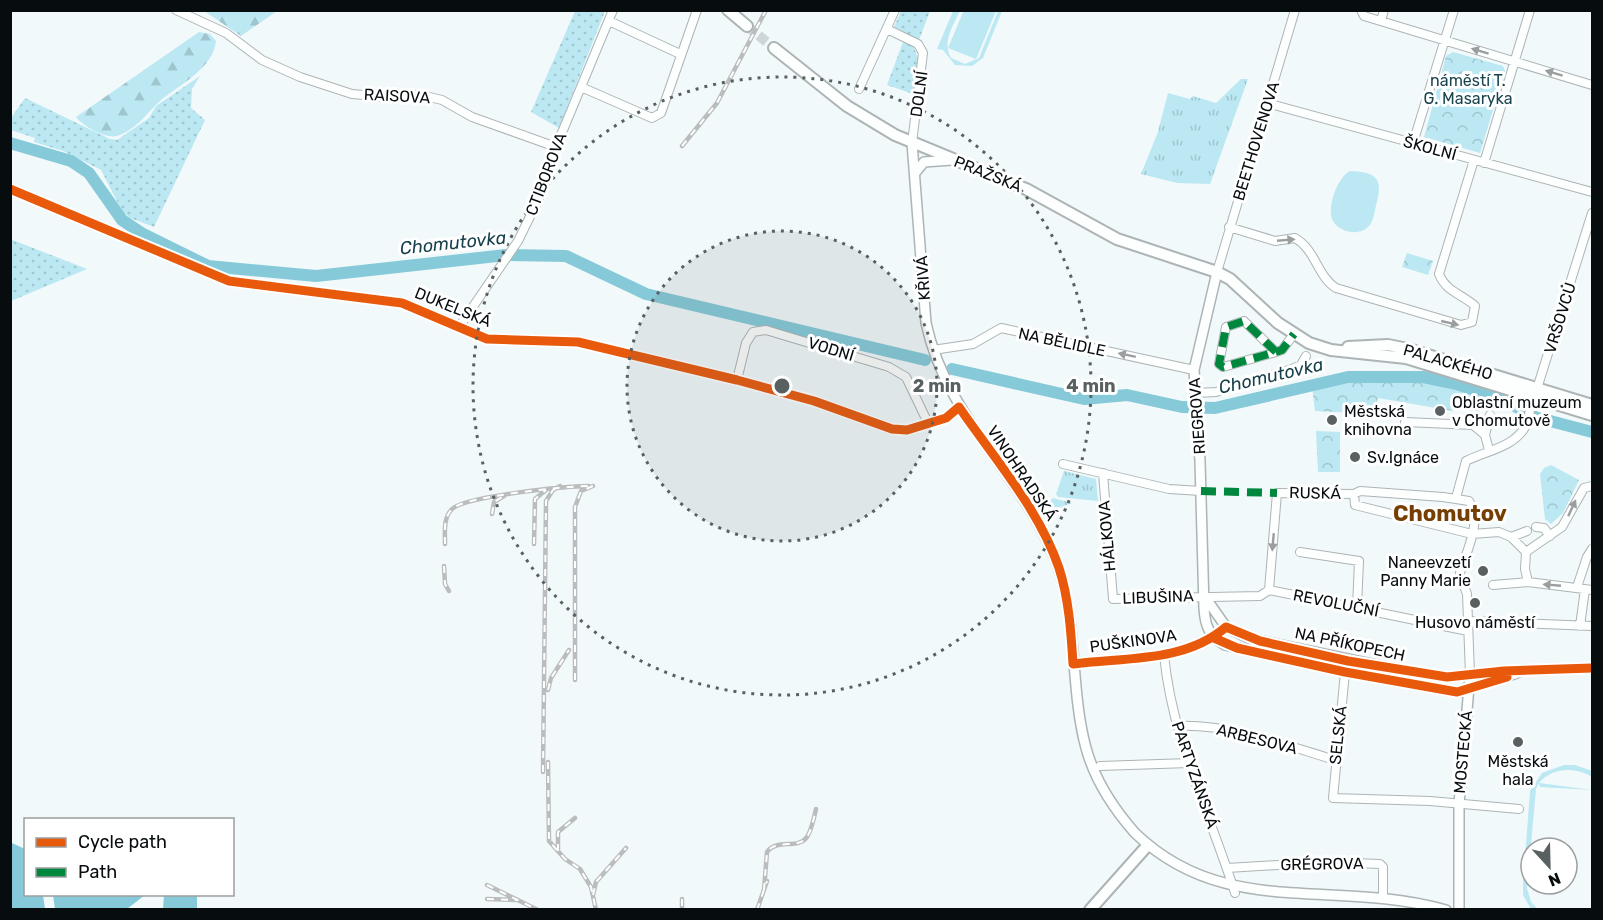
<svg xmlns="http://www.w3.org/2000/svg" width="1603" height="920" viewBox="0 0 1603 920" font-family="Rubik,sans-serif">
<defs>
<pattern id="grass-tufts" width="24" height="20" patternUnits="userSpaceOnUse" patternTransform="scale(1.5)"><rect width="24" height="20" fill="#bbe8f3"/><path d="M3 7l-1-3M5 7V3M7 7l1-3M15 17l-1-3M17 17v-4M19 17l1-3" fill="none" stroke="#9fc6cf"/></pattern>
<pattern id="forest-firs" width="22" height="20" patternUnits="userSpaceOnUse" patternTransform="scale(1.5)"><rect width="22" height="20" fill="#bbe8f3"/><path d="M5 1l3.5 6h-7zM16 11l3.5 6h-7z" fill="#9fc6cf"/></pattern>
<pattern id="park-crowns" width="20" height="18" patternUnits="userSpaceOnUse" patternTransform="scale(1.5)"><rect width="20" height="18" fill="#bbe8f3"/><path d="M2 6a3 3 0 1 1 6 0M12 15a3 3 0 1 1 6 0" fill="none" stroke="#9fc6cf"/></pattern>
<pattern id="garden-dots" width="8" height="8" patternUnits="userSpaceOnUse" patternTransform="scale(1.5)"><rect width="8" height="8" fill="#bbe8f3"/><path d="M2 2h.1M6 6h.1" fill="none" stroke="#9fc6cf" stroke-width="1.8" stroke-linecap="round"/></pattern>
</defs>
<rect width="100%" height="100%" fill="#f2f9fa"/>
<!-- grass -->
<path fill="url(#grass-tufts)" d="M1241 79H1248L1210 184 1177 183 1141 174 1158 132 1168 93 1190 99 1193 96 1216 103Z
M1064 471 1096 479 1098 501 1058 497 1056 494Z
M1053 498 1072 503 1052 510 1047 503Z"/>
<!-- forest -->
<path fill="url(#forest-firs)" d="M204 11V10L277 11 241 36Z
M199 32 210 34 216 41C213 69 179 85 160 101 146 114 136 130 117 136 105 139 83 126 76 117Z"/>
<!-- park -->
<path fill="url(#park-crowns)" d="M1453 52 1503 66 1505 71 1480 153 1424 137 1446 56Z
M1407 253 1433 261 1428 275 1402 267Z
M1377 378C1413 379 1448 381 1482 395L1479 412 1454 407 1453 411 1378 398 1374 414 1315 411 1312 387 1340 380Z
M1316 431 1340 432V472H1318Z
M1551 465 1579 480 1563 513 1551 524 1545 519 1540 474 1544 468Z"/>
<!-- garden -->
<path fill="url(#garden-dots)" d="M575 11H605L559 128 531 112Z
M901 11H930L919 40 894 27Z
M903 42 913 46 919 60 913 94 887 85Z
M200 76 192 89 191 108 205 120 154 227 130 218 122 211 101 170 63 151 34 142 35 138 11 130V118L25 98 110 139 117 140 149 118 156 106Z
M10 239 87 269 11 301Z"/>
<!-- pitch -->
<path fill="#bbe8f3" d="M964 10 996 11 976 59 948 48Z
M953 11H960C953 26 942 41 951 58L965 64 979 58 998 11H1002L983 58 972 66 955 65 943 50 937 49Z
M1350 171C1376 172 1384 178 1376 205 1375 210 1374 218 1371 223 1364 236 1344 234 1335 224 1324 213 1337 177 1350 171Z
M1564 765H1575L1592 771V777C1575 767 1553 767 1539 783L1592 790 1540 787 1539 783 1536 789 1527 888 1531 902 1538 909H1531L1523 895V885L1530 791 1542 773Z"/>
<!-- water -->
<path fill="#86cada" d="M12 843 25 849 26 894 43 895 45 909H11Z
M53 895V894L145 895 127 909H55Z
M164 895H197V909H163Z"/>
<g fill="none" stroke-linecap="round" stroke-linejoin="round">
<!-- river -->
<path stroke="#86cada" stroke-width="12" d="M10 143 71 161 89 173 122 220 143 234 208 266 316 276 506 255 566 256 646 294 925 360
M952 369 1084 399 1127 395 1182 407 1215 408 1348 377H1423L1457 384 1502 399 1535 417 1592 432"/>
<!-- secondary-tunnel -->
<path stroke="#cfd6d7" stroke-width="10" stroke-dasharray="10 5" stroke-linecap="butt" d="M747 26 774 48"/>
<!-- minor casing -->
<g stroke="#adb4b5" stroke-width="10">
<path id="minor" d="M176 10 226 33 262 60 300 77 352 94 387 97 421 95 442 100 472 117 556 147
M1361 10 1364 16 1592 85
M609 21 680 54
M1381 21 1384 10
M887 29 918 44 923 53 912 143
M581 87 652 118 661 113 697 10
M859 89 895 10
M1267 103 1592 192
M1413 143 1454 10
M1484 163 1530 10
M1229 227 1275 241 1295 238C1316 250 1317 276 1336 288L1461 325 1472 322 1475 306C1462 294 1446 292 1439 274L1474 160
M1217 272 1295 10
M459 327 518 241 542 192 556 147 613 10
M933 350 973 344 1001 328 1194 370
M1276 352 1244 321 1226 327 1219 364 1223 367 1276 352 1282 350 1294 334
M737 380 746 343 753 332 766 330 889 367 906 377 928 423
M1196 393 1216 392 1292 369 1301 365 1306 356
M1405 422 1473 425 1485 435 1489 450
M1485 435 1490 415
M1063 464 1169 489 1201 491
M1103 473 1113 599 1260 596 1269 590 1468 631
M1456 498 1466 461C1486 451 1514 447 1525 427L1592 213
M1536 527 1544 528 1550 536
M1511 537 1527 531
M1300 552 1359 561 1357 607
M1526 552 1562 527 1584 488 1592 486
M1526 552 1525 569 1528 582
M1460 573C1466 552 1483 521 1469 501L1443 497 1360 491 1354 494 1355 505 1472 534 1499 532 1511 537 1526 552
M1461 578 1467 594 1470 675 1504 671 1592 668
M1493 585 1528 582 1592 590
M1577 587 1587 557 1592 549
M1269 590 1277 493 1354 494
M1469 621 1592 626
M1580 626 1585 589
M1164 655C1172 739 1210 814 1235 893
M1073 664C1125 657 1184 663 1226 627
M1345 672 1333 798 1430 801 1519 809
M1468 690 1517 674
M1178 726C1231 724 1285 745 1335 760
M1100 766 1189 763
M1227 868 1327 862 1380 864 1383 867V899"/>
</g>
<!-- tertiary casing -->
<g stroke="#adb4b5" stroke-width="12">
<path id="tertiary" d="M912 143 926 323C946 417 1019 471 1054 556 1079 616 1069 685 1086 748 1095 781 1113 808 1135 833 1225 920 1333 878 1446 910
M915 173 924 162 952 160
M10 189 229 281 402 303 487 339 578 342 737 380 814 401 892 429 907 430 946 418 959 407
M1217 272 1194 370 1200 461 1204 608C1205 626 1209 636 1225 645L1345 672 1457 692 1468 690
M1205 597 1226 627 1248 638 1420 674 1447 677 1470 675 1459 804V910"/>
</g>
<!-- secondary casing -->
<g stroke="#adb4b5" stroke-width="14">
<path id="secondary" d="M728 10 747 26
M774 48 847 106 895 135 1026 189 1117 239 1217 272 1230 279 1278 323 1309 343 1331 350 1406 358 1592 415
M1348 347 1388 345 1408 349 1592 405
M1090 910 1147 846"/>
</g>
<!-- minor -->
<use href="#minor" stroke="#fdfefe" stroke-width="8"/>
<!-- tertiary -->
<use href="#tertiary" stroke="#fdfefe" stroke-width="9"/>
<!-- secondary -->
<use href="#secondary" stroke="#fdfefe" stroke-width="10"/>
<!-- rail casing -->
<g stroke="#babcbd" stroke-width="4.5">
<path id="rail" d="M682 146 717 103 766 10
M492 514 494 502 504 496
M445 544C445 532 443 518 452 509 465 496 568 486 589 486
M534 544 535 499 546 490
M444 566 445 584 449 591
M575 680V507L581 491 593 486
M548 690 551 678 569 650
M548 762 549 841 565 859 580 869 591 887 596 910
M543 772 546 501 553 490 560 486
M558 851V832L575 818
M487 885 538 910
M764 890 767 852C777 838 798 850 807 837 812 829 814 817 816 809
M593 895 596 882 626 848
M487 899 516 900
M682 899V910
M757 910 767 881"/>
</g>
<!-- rail -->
<use href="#rail" stroke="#fff" stroke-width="2" stroke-dasharray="7" stroke-linecap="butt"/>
<!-- quiet -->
<path stroke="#00873e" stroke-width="8" stroke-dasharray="15 8" stroke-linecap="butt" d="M1276 352 1244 321 1226 327 1219 364 1223 367 1276 352 1282 350 1294 334
M1201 491 1277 493"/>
<!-- cycleway casing -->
<g stroke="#fff" stroke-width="13">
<path id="cycleway" d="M10 189 229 281 402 303 487 339 578 342 737 380 814 401 892 429 907 430 946 418 959 407C994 458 1039 509 1059 568 1069 599 1071 632 1073 664 1125 657 1184 663 1226 627L1260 641 1348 661 1447 677 1504 671 1592 668
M1214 638 1237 648 1345 672 1457 692 1507 677"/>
</g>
<!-- cycleway -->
<use href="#cycleway" stroke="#e8590c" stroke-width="9"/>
</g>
<!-- one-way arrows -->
<defs><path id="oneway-solid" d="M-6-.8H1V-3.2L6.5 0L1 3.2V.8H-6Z" transform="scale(1.5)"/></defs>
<g fill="#9b9e9e">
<use href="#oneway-solid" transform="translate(1480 51) rotate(-163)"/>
<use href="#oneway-solid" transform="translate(1554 73) rotate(-163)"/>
<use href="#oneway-solid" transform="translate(1286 240) rotate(-5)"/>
<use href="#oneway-solid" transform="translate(1450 323) rotate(13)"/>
<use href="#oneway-solid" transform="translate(1127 355) rotate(-168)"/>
<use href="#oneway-solid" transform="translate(1572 508) rotate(-65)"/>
<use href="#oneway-solid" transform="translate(1273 542) rotate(95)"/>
<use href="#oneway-solid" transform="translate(1552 585) rotate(-175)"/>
</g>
<!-- distance rings -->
<circle cx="782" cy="386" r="155" fill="#596061" fill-opacity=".12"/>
<g fill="none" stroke="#596061" stroke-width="3" stroke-dasharray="3 6">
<circle cx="782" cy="386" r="155"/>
<circle cx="782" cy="386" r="309"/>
</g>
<!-- markers -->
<g fill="#596061" stroke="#fff" stroke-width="2">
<circle cx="1440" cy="411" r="6"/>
<circle cx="1332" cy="420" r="6"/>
<circle cx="1355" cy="457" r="6"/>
<circle cx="1483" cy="571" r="6"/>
<circle cx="1475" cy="603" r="6"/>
<circle cx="1518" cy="742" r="6"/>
</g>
<g text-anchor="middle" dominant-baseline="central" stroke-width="6" stroke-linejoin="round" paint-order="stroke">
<!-- park labels -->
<g font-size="16" fill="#19444e" stroke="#fff">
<text x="1468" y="80">náměstí T.<tspan x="1468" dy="18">G. Masaryka</tspan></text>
</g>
<!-- street labels -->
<g font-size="16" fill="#070d0f" stroke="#fff">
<text transform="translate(919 94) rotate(-82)">DOLNÍ</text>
<text transform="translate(397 96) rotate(3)">RAISOVA</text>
<text transform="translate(1256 141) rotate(-73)">BEETHOVENOVA</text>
<text transform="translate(1430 148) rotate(15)">ŠKOLNÍ</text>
<text transform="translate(546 174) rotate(-69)">CTIBOROVA</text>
<text transform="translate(988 174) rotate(22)">PRAŽSKÁ</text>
<text transform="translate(923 278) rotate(-94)">KŘIVÁ</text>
<text transform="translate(453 307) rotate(22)">DUKELSKÁ</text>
<text transform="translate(1560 318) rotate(-73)">VRŠOVCŮ</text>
<text transform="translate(1062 342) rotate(12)">NA BĚLIDLE</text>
<text transform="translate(831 349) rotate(17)">VODNÍ</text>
<text transform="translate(1448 362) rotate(16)">PALACKÉHO</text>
<text transform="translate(1197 416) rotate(-94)">RIEGROVA</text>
<text transform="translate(1022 473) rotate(56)">VINOHRADSKÁ</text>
<text transform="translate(1315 493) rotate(1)">RUSKÁ</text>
<text transform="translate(1107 536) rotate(-95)">HÁLKOVA</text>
<text transform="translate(1158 597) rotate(-2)">LIBUŠINA</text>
<text transform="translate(1336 603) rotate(11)">REVOLUČNÍ</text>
<text transform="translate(1133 641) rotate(-8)">PUŠKINOVA</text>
<text transform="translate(1350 644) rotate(12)">NA PŘÍKOPECH</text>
<text transform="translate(1338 735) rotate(-84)">SELSKÁ</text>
<text transform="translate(1257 739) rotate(14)">ARBESOVA</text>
<text transform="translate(1463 752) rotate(-85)">MOSTECKÁ</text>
<text transform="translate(1195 775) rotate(71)">PARTYZÁNSKÁ</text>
<text transform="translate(1322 864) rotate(-1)">GRÉGROVA</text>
</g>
<!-- poi labels -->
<g font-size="16" fill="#070d0f" stroke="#fff" text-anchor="start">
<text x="1452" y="402">Oblastní muzeum<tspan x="1452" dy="18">v Chomutově</tspan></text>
<text x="1344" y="411">Městská<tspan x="1344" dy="18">knihovna</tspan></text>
<text x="1367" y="457">Sv.Ignáce</text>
<text x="1471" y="562" text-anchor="end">Naneevzetí<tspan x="1471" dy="18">Panny Marie</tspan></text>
<text x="1475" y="622" text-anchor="middle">Husovo náměstí</text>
<text x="1518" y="761" text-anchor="middle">Městská<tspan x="1518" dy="18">hala</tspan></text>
</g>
<!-- water labels -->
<g font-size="18" font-style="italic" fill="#16414b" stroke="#fff">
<text transform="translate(453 243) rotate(-6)">Chomutovka</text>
<text transform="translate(1271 376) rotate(-13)">Chomutovka</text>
</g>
<!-- district labels -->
<g font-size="22" font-weight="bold" fill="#753e02" stroke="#fff">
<text x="1450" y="513">Chomutov</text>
</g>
</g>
<circle cx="782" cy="386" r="9" fill="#596061" stroke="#fff" stroke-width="3"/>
<g font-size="18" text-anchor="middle" font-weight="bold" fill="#596061" stroke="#fff" stroke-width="6" stroke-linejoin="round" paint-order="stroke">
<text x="937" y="392">2 min</text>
<text x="1091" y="392">4 min</text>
</g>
<!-- border -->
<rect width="1603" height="920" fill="none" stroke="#070d0f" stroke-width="24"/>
<!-- legend -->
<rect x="24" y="818" width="210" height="78" fill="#ffffff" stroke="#9c9e9f" stroke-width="1.5"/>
<rect x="36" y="838" width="30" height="9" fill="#e8590c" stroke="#9c9e9f" stroke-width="1.5"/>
<text x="78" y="848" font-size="18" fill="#070d0f">Cycle path</text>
<rect x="36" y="868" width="30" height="9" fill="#00873e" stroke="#9c9e9f" stroke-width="1.5"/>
<text x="78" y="878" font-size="18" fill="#070d0f">Path</text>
<!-- north arrow -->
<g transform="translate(1549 866) rotate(158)"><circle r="28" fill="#ffffff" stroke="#9c9e9f" stroke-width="1.5"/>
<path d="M0-4.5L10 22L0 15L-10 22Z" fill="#596061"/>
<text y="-9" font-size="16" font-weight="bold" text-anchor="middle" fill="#070d0f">N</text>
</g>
</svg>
